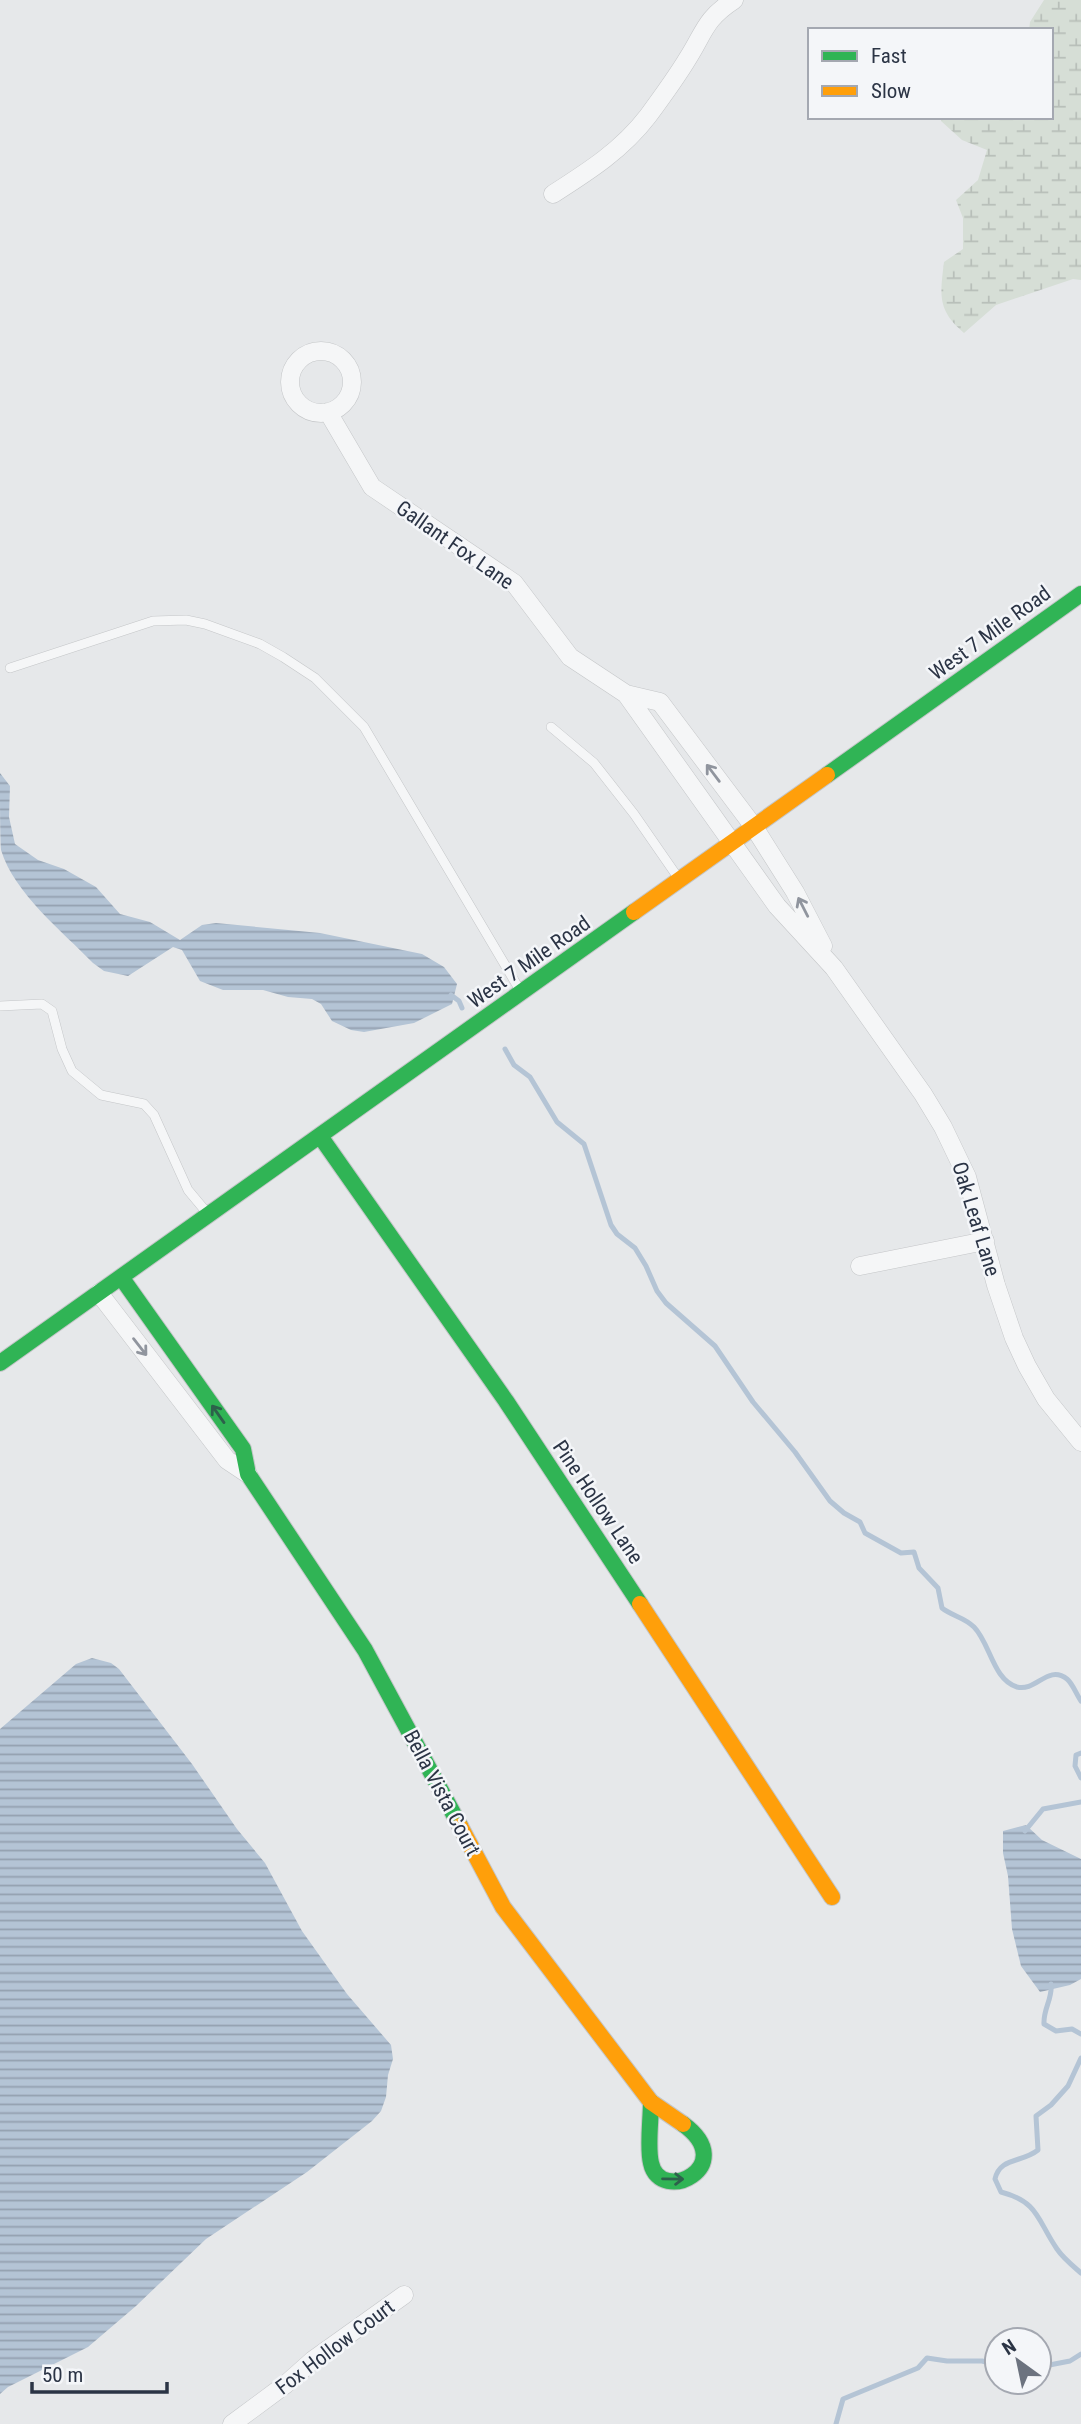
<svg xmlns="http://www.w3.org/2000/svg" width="1081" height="2424" viewBox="0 0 1081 2424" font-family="'Roboto Condensed',sans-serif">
<defs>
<pattern id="wetland-marsh" width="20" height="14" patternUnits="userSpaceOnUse" patternTransform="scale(1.75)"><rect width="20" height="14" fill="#d6ded6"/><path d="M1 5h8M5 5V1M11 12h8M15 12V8" fill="none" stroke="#b8bfb9"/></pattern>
<pattern id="water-rules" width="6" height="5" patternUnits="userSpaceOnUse" patternTransform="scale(1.75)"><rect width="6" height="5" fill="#b4c4d5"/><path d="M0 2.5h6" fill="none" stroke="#93a0af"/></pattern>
</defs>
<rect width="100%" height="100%" fill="#e6e8ea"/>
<!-- wetland -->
<path fill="url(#wetland-marsh)" d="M1044 0H1081V280L1073 279 996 305 964 333C937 310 940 295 944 262L963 249V218L956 200 978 180 987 150 962 140 941 121V117H1051V30H1029L1030 22Z"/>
<!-- water -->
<path fill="url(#water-rules)" d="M0 773 10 786 9 817 15 844 38 860 64 869 96 887 120 914 150 922 180 940 202 925 216 923 320 933 422 954 444 967 457 984 452 1004 414 1023 364 1032 351 1030 332 1021 321 1004 312 999 288 997 263 990H223L200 981 182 950 173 947 128 976 104 971 93 963C62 931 14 893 1 850 0 835 0 791 0 773Z
M92 1658 111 1663 119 1669 192 1764 237 1829 265 1863 302 1931 347 1994 391 2045 393 2059 388 2075 386 2097 381 2111 372 2121 307 2172 206 2239 136 2306 88 2347 8 2387 0 2394V1729L76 1664Z
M1026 1825 1042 1840 1081 1859V1979L1070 1985 1040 1992 1021 1966 1012 1929 1008 1876 1003 1853V1831Z"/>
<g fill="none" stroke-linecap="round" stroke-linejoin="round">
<!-- stream -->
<path stroke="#b4c4d5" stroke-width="5" d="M451 995 459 1001 462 1008
M505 1049 514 1065 530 1077 557 1122 584 1144 611 1225 617 1234 635 1248 646 1266 657 1291 666 1303 715 1346 753 1402 795 1452 830 1501 844 1513 860 1522 865 1533 901 1553 914 1552 919 1568 938 1588 942 1608C952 1616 964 1617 974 1627 990 1643 993 1680 1017 1687 1036 1692 1048 1664 1067 1679 1073 1684 1076 1694 1081 1701
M1081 1753 1076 1755 1075 1766 1081 1778
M1025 1831 1043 1809 1081 1802
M1051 1984C1053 1998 1043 2009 1044 2024L1056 2031 1072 2029 1081 2034
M1081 2058 1068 2086 1051 2105 1036 2116 1038 2150C1022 2163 1000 2157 995 2179L1001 2192C1039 2202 1037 2220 1057 2249 1063 2258 1073 2266 1081 2273
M1039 2367 1070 2361 1081 2354
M836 2424 843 2399 918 2368 927 2358 947 2361H982L997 2365"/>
<!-- lane casing -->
<g stroke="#c4c6c8" stroke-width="10">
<path id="lane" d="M10 668 153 621 186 620 205 624 260 644 283 657 315 678 364 727 521 992
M551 727 594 763 634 814 679 879
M0 1006 42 1004 52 1011 62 1049 72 1071 101 1095 144 1104 154 1115 188 1190 208 1214"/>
</g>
<!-- street casing -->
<g stroke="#c4c6c8" stroke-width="19">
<path id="street" d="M553 194C589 171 622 150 648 116 662 97 676 78 688 58 705 31 705 19 734 0
M290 382a31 31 0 1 1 62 0a31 31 0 1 1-62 0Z
M328 412 372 487 514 583 570 657 626 694 660 702 754 827 795 892 823 946
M626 694 777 906 834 968 923 1094 943 1127 967 1177 996 1285 1014 1338 1027 1366 1046 1399 1081 1442
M860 1266 985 1241
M99 1293 227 1460 248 1474
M232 2424 286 2384 313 2360 404 2295"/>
</g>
<!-- fast casing -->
<g stroke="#c4c6c8" stroke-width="18">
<path id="fast" d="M827 775 1081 594
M320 1136 506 1401 640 1604
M121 1277 243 1449 248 1474 365 1650 460 1826
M0 1363 634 912
M651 2102C651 2120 647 2147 651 2163 660 2206 741 2166 683 2124"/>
</g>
<!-- slow casing -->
<g stroke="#c4c6c8" stroke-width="18">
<path id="slow" d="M634 912 827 775
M640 1604 832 1897
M460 1826 503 1907 651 2102 683 2124"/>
</g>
<!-- lane -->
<use href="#lane" stroke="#f5f6f7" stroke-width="9"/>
<!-- street -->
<use href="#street" stroke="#f5f6f7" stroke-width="18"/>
<!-- fast -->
<use href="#fast" stroke="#30b455" stroke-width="16"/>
<!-- slow -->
<use href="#slow" stroke="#ff9f0a" stroke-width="16"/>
</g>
<!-- one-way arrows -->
<defs><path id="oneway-shaft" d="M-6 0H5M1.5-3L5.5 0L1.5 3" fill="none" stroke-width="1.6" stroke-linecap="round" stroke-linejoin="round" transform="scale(1.75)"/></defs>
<g stroke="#90959e">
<use href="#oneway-shaft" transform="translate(713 773) rotate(-127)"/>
<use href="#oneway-shaft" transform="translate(803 907) rotate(-117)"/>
<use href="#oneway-shaft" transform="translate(140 1347) rotate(52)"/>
</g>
<g stroke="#2d614b">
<use href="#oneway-shaft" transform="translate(218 1414) rotate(-125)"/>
<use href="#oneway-shaft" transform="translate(673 2179) rotate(1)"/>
</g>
<g text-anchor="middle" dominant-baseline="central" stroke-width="5" stroke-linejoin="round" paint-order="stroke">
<!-- street labels -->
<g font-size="21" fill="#2b3445" stroke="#f4f6f9">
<text transform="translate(455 545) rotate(35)">Gallant Fox Lane</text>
<text transform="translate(990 633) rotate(-36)">West 7 Mile Road</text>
<text transform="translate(529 962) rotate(-35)">West 7 Mile Road</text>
<text transform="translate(976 1219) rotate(73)">Oak Leaf Lane</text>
<text transform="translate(598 1502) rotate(56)">Pine Hollow Lane</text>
<text transform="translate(442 1793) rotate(62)">Bella Vista Court</text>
<text transform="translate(335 2347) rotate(-37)">Fox Hollow Court</text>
</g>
</g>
<!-- legend -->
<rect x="808" y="28" width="245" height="91" fill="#f4f6f9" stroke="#a4a8b1" stroke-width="2"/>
<rect x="822" y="51" width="35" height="10" fill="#30b455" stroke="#a4a8b1" stroke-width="2"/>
<text x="871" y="63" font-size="21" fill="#2b3445">Fast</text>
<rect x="822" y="86" width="35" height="10" fill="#ff9f0a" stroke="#a4a8b1" stroke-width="2"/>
<text x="871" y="98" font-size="21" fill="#2b3445">Slow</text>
<!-- north arrow -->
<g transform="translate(1018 2361) rotate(327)"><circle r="33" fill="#f4f6f9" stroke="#a4a8b1" stroke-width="2"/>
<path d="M0-5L12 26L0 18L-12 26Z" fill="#6c737f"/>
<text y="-10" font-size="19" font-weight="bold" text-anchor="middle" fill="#2b3445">N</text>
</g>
<!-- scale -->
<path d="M32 2382v10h135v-10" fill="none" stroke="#2b3445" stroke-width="3.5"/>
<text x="42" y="2382" font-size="21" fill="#2b3445" stroke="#f4f6f9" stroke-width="5" paint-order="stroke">50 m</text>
</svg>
